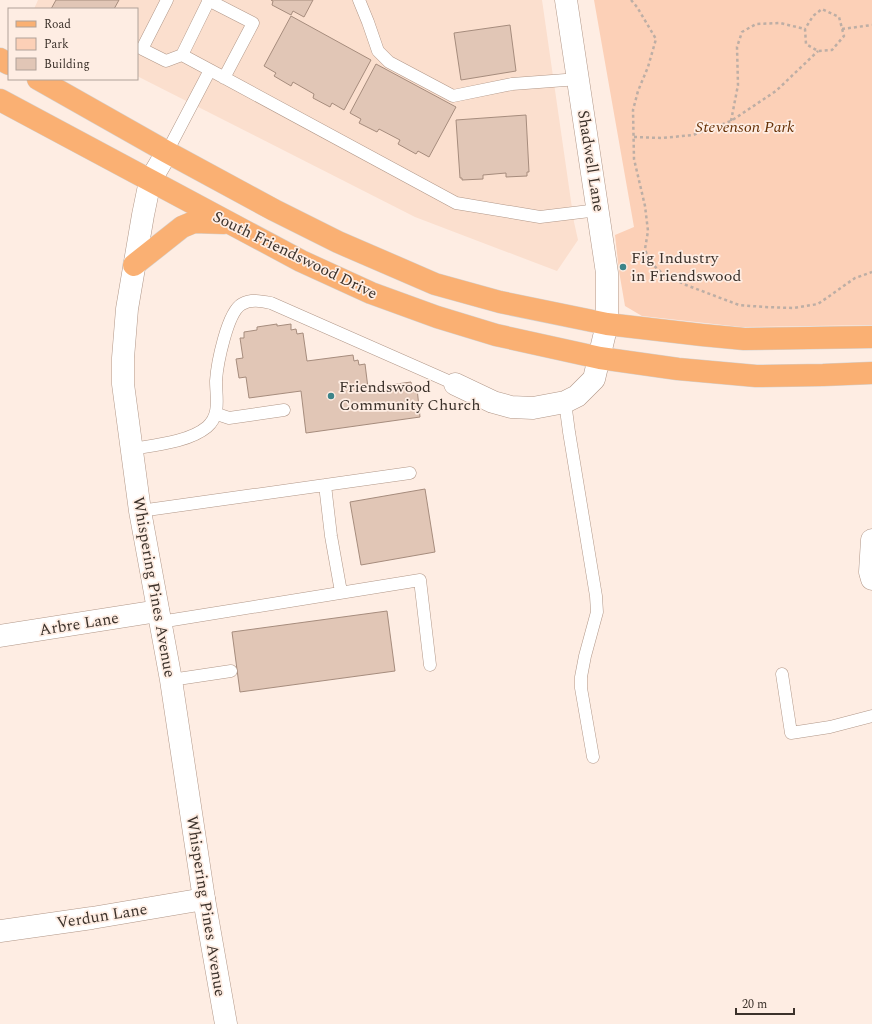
<svg xmlns="http://www.w3.org/2000/svg" width="872" height="1024" viewBox="0 0 872 1024" font-family="Spectral,serif">
<rect width="100%" height="100%" fill="#feede3"/>
<!-- built -->
<path fill="#fbdfce" d="M38 0H542L574 222 578 240 557 271 415 217 137 76V9H34Z"/>
<!-- green -->
<path fill="#fcd0b7" d="M594 0H872V325L741 327 642 316 625 306 619 271 615 235 634 227Z"/>
<!-- building -->
<path fill="#e1c6b6" stroke="#a68c7d" d="M56 0H119L114 9H51Z
M271 0H313L304 17 293 11 291 15 272 5 273 1Z
M291 16 371 60 344 110 332 103 330 107 313 98 314 94 293 82 291 86 274 76 276 73 264 66Z
M510 25 516 71 461 80 454 33Z
M376 64 456 107 429 157 418 151 416 154 398 144 400 140 379 129 377 132 359 123 361 119 350 113Z
M526 115 529 172H527V176L506 177V173L483 175V179L462 180V178H460L456 120Z
M277 324V326L291 324V330L296 329 297 334 303 333 307 361 353 355 354 361 358 360 359 365 365 364 368 388 411 382 412 388H417L420 417 306 433 301 391 249 398 246 377 239 378 236 359 243 358 240 338H244V332L257 330V327Z
M425 489 435 552 361 565 350 502Z
M387 611 395 671 240 692 232 632Z"/>
<g fill="none" stroke-linecap="round" stroke-linejoin="round">
<!-- lane casing -->
<g stroke="#b19788" stroke-width="13">
<path id="lane" d="M167 0 142 49 166 61 182 55
M208 0 253 23 224 78
M359 0 368 22 378 51 389 62 453 96 512 84 579 79
M210 70 456 203 540 217 598 210
M167 152 210 70 182 55 209 0
M565 402 569 432 596 596 597 612 585 656 581 677V688L593 757
M217 414 229 418 284 410
M132 449C155 445 189 442 207 427 221 415 216 397 216 381 217 365 227 312 242 304 251 299 261 301 271 303L455 384
M325 485 331 536 341 592
M140 511 410 473
M160 622 420 580 430 665
M782 674 791 733 830 727 872 716
M171 680 231 671"/>
</g>
<!-- street casing -->
<g stroke="#b19788" stroke-width="23">
<path id="street" d="M455 384 493 402 511 407 533 408 565 402 577 396 594 379 607 324V273L566 0
M872 540 870 572 872 579
M0 636 158 611
M0 931 92 918 204 899"/>
</g>
<!-- secondary casing -->
<g stroke="#b19788" stroke-width="23">
<path id="secondary" d="M167 152 150 181 143 215 127 309 123 358V384L140 511 171 680 204 899 226 1024"/>
</g>
<!-- primary casing -->
<g stroke="#d4d2d0" stroke-width="23">
<path id="primary" d="M0 59 9 64
M38 79 167 152 274 210 338 242 435 284 500 302 607 324 702 335 744 339 872 337
M0 100 301 261 371 293 437 317 496 335 600 358 678 369 756 376 823 375 872 373
M134 265 182 227 194 222 224 223"/>
</g>
<!-- path -->
<path stroke="#bdaea5" stroke-width="2.5" stroke-dasharray="3 3" stroke-linecap="butt" d="M631 0 637 7 656 39 648 67 638 91 633 110 634 159 645 206 648 231 645 249 649 261 663 274 686 285 739 305 764 307 794 308 818 304 855 278 872 272
M842 29 872 25
M731 121 738 85 737 47 742 32 756 24 780 23 805 29 806 44 818 51 832 50 844 36 839 17 822 9 813 16 805 29
M634 137 662 138 693 135 731 121 776 91 818 51"/>
<!-- lane -->
<use href="#lane" stroke="#fff" stroke-width="12"/>
<!-- street -->
<use href="#street" stroke="#fff" stroke-width="22"/>
<!-- secondary -->
<use href="#secondary" stroke="#fff" stroke-width="22"/>
<!-- primary -->
<use href="#primary" stroke="#fab073" stroke-width="22"/>
</g>
<!-- markers -->
<g fill="#3c8489" stroke="#feede3" stroke-width="1.5">
<circle cx="623" cy="267" r="4"/>
<circle cx="331" cy="396" r="4"/>
</g>
<g text-anchor="middle" dominant-baseline="central" stroke-width="3.5" stroke-linejoin="round" paint-order="stroke">
<!-- park labels -->
<g font-size="16" font-style="italic" fill="#673106" stroke="#feede3">
<text x="745" y="127">Stevenson Park</text>
</g>
<!-- street labels -->
<g font-size="16" fill="#3c322b" stroke="#feede3">
<text transform="translate(591 161) rotate(81)">Shadwell Lane</text>
<text transform="translate(295 255) rotate(26)">South Friendswood Drive</text>
<text transform="translate(154 587) rotate(80)">Whispering Pines Avenue</text>
<text transform="translate(79 624) rotate(-9)">Arbre Lane</text>
<text transform="translate(206 906) rotate(81)">Whispering Pines Avenue</text>
<text transform="translate(102 916) rotate(-9)">Verdun Lane</text>
</g>
<!-- poi labels -->
<g font-size="16" fill="#3c322b" stroke="#feede3" text-anchor="start">
<text x="631" y="258">Fig Industry<tspan x="631" dy="18">in Friendswood</tspan></text>
<text x="339" y="387">Friendswood<tspan x="339" dy="18">Community Church</tspan></text>
</g>
</g>
<!-- legend -->
<rect x="8" y="8" width="130" height="72" fill="#feede3" stroke="#b0a299"/>
<rect x="16" y="21" width="20" height="6" fill="#fab073" stroke="#b0a299"/>
<text x="44" y="28" font-size="12" fill="#3c322b">Road</text>
<rect x="16" y="38" width="20" height="12" fill="#fcd0b7" stroke="#b0a299"/>
<text x="44" y="48" font-size="12" fill="#3c322b">Park</text>
<rect x="16" y="58" width="20" height="12" fill="#e1c6b6" stroke="#b0a299"/>
<text x="44" y="68" font-size="12" fill="#3c322b">Building</text>
<!-- scale -->
<path d="M736 1008v6h58v-6" fill="none" stroke="#3c322b" stroke-width="2"/>
<text x="742" y="1008" font-size="12" fill="#3c322b" stroke="#feede3" stroke-width="3" paint-order="stroke">20 m</text>
</svg>
